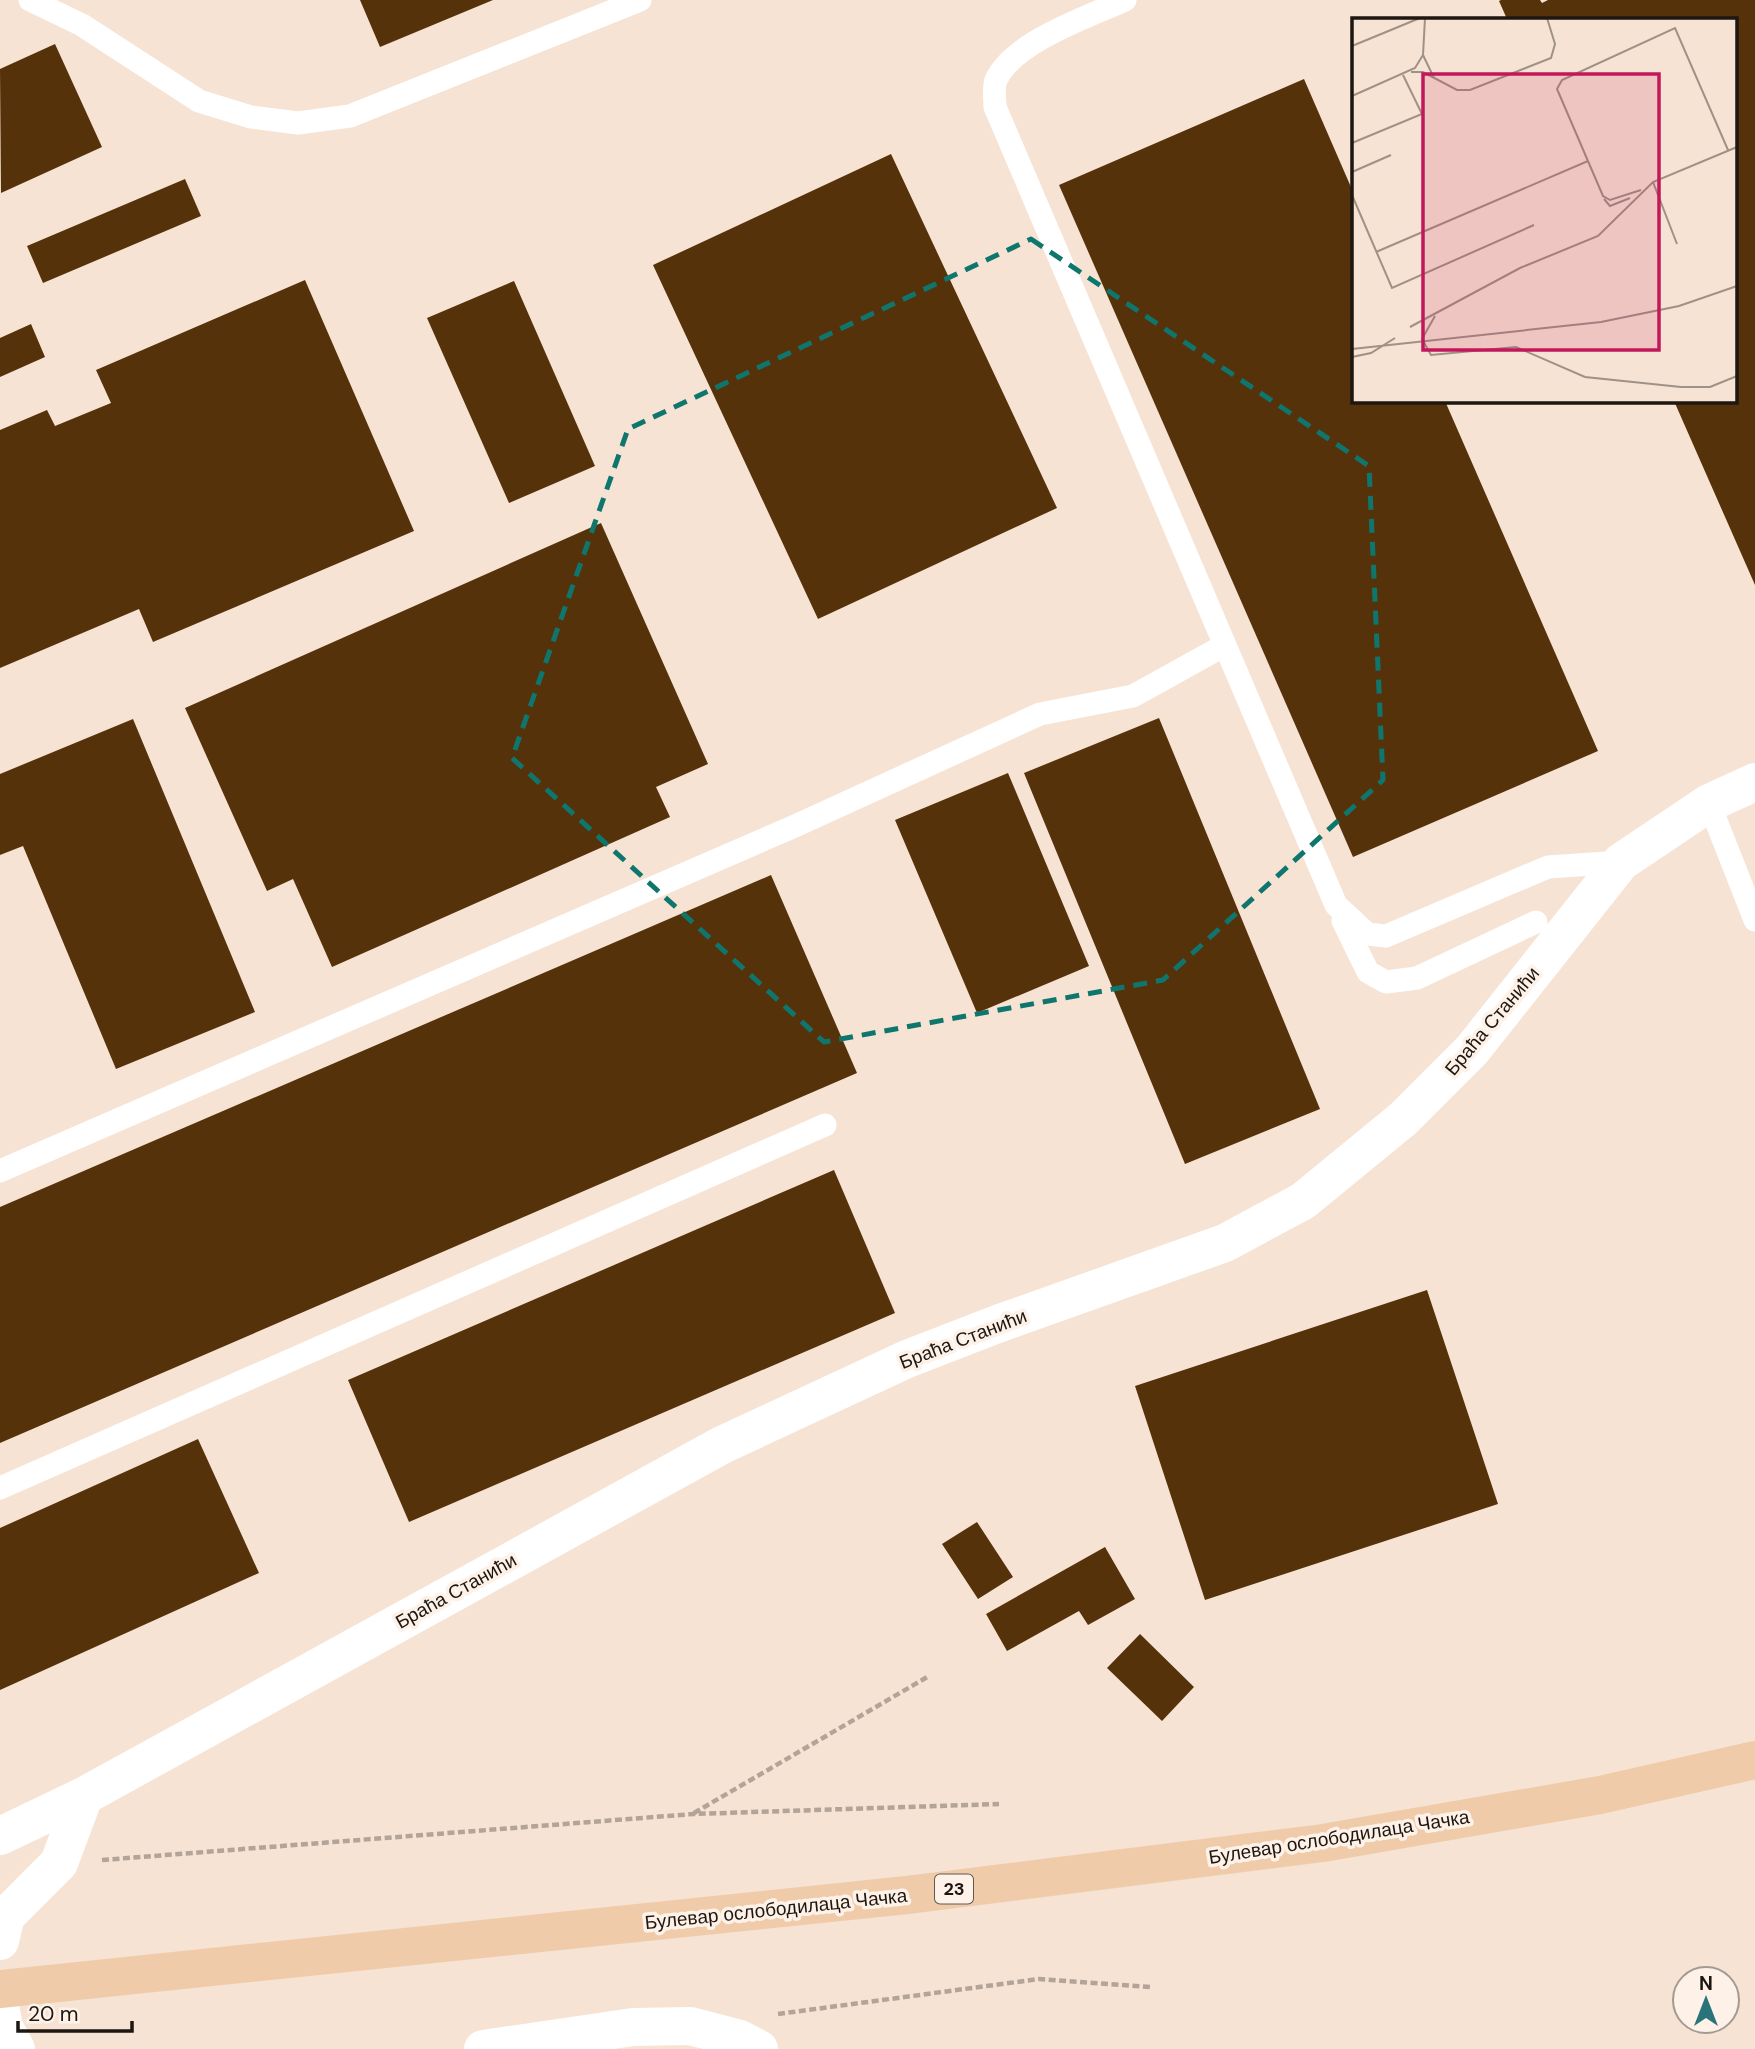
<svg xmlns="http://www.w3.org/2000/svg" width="1755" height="2049" viewBox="0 0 1755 2049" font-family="'DM Sans',sans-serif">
<rect width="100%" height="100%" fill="#f6e3d3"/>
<!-- building -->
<path fill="#56320b" d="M360 0H493L380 47Z
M1501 0H1540L1542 3 1548 0H1755V585L1674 401H1736V19H1507L1499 1Z
M55 44 102 147 1 193 0 69Z
M1304 79 1354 194V401H1445L1598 751 1353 857 1059 185Z
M891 154 1057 508 818 619 653 265Z
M185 179 201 216 43 283 27 246Z
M305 280 414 531 153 642 139 609 0 668V430L47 410 55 426 111 403 96 370Z
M514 281 595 466 509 503 427 318Z
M31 324 45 357 0 377V338Z
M601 523 708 764 656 787 670 817 332 967 293 879 267 891 185 708Z
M1159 718 1320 1109 1185 1164 1024 773Z
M133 719 255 1012 116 1069 23 846 0 855V774Z
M1008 773 1089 966 977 1013 895 820Z
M771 875 857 1073 0 1443V1207Z
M834 1170 895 1313 409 1522 348 1380Z
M1427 1290 1498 1504 1205 1600 1135 1386Z
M198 1439 259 1573 0 1690V1528Z
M977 1522 1013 1577 978 1599 942 1544Z
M1105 1547 1135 1599 1088 1625 1079 1611 1007 1651 986 1614Z
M1140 1634 1194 1687 1162 1721 1107 1668Z"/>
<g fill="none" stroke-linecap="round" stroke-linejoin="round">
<!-- path -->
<path stroke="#b3a497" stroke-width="4.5" stroke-dasharray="7 3.5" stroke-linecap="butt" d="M694 1813 929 1676
M102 1860 693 1814 999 1804
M778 2014 1039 1979 1151 1987"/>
<!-- service -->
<path stroke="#fff" stroke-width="23" d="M30 0 82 25 199 101 251 117 298 123 350 116 640 0
M1125 0C1088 17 1013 42 996 80 993 87 995 99 995 107L1336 905 1367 934 1386 936 1548 867 1621 862
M1709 803 1755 920
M1343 921 1368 972 1386 982 1417 978 1536 922
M0 1171 795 826 1040 714 1133 696 1225 645
M0 1488 825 1125"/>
<!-- minor -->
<path stroke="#fff" stroke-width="38" d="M0 1836 84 1796 722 1445 907 1359 1000 1323 1225 1243 1303 1201 1403 1119 1472 1050 1621 862 1709 803 1755 782
M0 1941 6 1916 59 1863 84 1796
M0 2006 4 2027 16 2049
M483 2049 633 2027 690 2026 740 2039 759 2049"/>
<!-- primary -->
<path stroke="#efcbaa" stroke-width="38" d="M0 1989 907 1895 1323 1843 1600 1795 1755 1760"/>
</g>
<!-- marked area -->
<path fill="none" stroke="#0f766e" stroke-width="5" stroke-dasharray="14 9" stroke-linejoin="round" d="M1031 239 1369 466 1383 780 1163 980 824 1042 512 758 628 429Z"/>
<g text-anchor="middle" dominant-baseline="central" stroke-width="7" stroke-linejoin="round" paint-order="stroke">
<!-- shield labels -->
<rect fill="#fef2e8" stroke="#605852" stroke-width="2" x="935" y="1874.5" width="38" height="29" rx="5"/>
<g font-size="18" font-weight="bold" fill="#1d1611">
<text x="954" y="1889">23</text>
</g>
<!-- street labels -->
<g font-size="19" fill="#1d1611" stroke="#fef2e8">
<text transform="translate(1492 1021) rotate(-50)">Браћа Станићи</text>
<text transform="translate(963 1339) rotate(-21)">Браћа Станићи</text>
<text transform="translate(456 1591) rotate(-29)">Браћа Станићи</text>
<text transform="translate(1339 1837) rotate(-9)">Булевар ослободилаца Чачка</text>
<text transform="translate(776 1909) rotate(-6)">Булевар ослободилаца Чачка</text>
</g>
</g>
<!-- overview -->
<g transform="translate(1352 18)">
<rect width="385" height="385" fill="#f6e3d3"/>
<path fill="none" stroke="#9f9185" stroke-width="2" d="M0 28 68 0M71 37 82 60M59 54H71L105 72H118L199 40 203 26 195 0M0 78 63 50 71 37 73 0M0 125 70 96 51 57M0 154 39 137M301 164 325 226M289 172 258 182 251 178 205 71 210 62 323 10 376 132M0 177 40 270 182 207M252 181 258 188 278 180M24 234 236 143M83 298 70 321 79 337 164 329 233 359 329 369H358L385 358M58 309 168 250 246 218 301 164 385 129M0 331 249 304 327 288 385 268M0 339 19 335 43 320"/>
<path fill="#c2185b" fill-opacity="0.15" stroke="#c2185b" stroke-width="3.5" d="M71 56H307V332H71Z"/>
<rect width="385" height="385" fill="none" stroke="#1d1611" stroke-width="3.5"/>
</g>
<!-- north arrow -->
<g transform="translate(1706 2000)"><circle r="33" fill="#fef2e8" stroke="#a49a92" stroke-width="2"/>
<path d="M0-5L12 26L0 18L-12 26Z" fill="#29737b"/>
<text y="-10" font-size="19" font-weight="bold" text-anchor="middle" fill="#1d1611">N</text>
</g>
<!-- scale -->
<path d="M18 2021v10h114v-10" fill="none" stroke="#1d1611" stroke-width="3.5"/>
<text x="28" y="2021" font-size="21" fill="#1d1611" stroke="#fef2e8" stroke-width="5" paint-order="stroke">20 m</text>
</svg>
